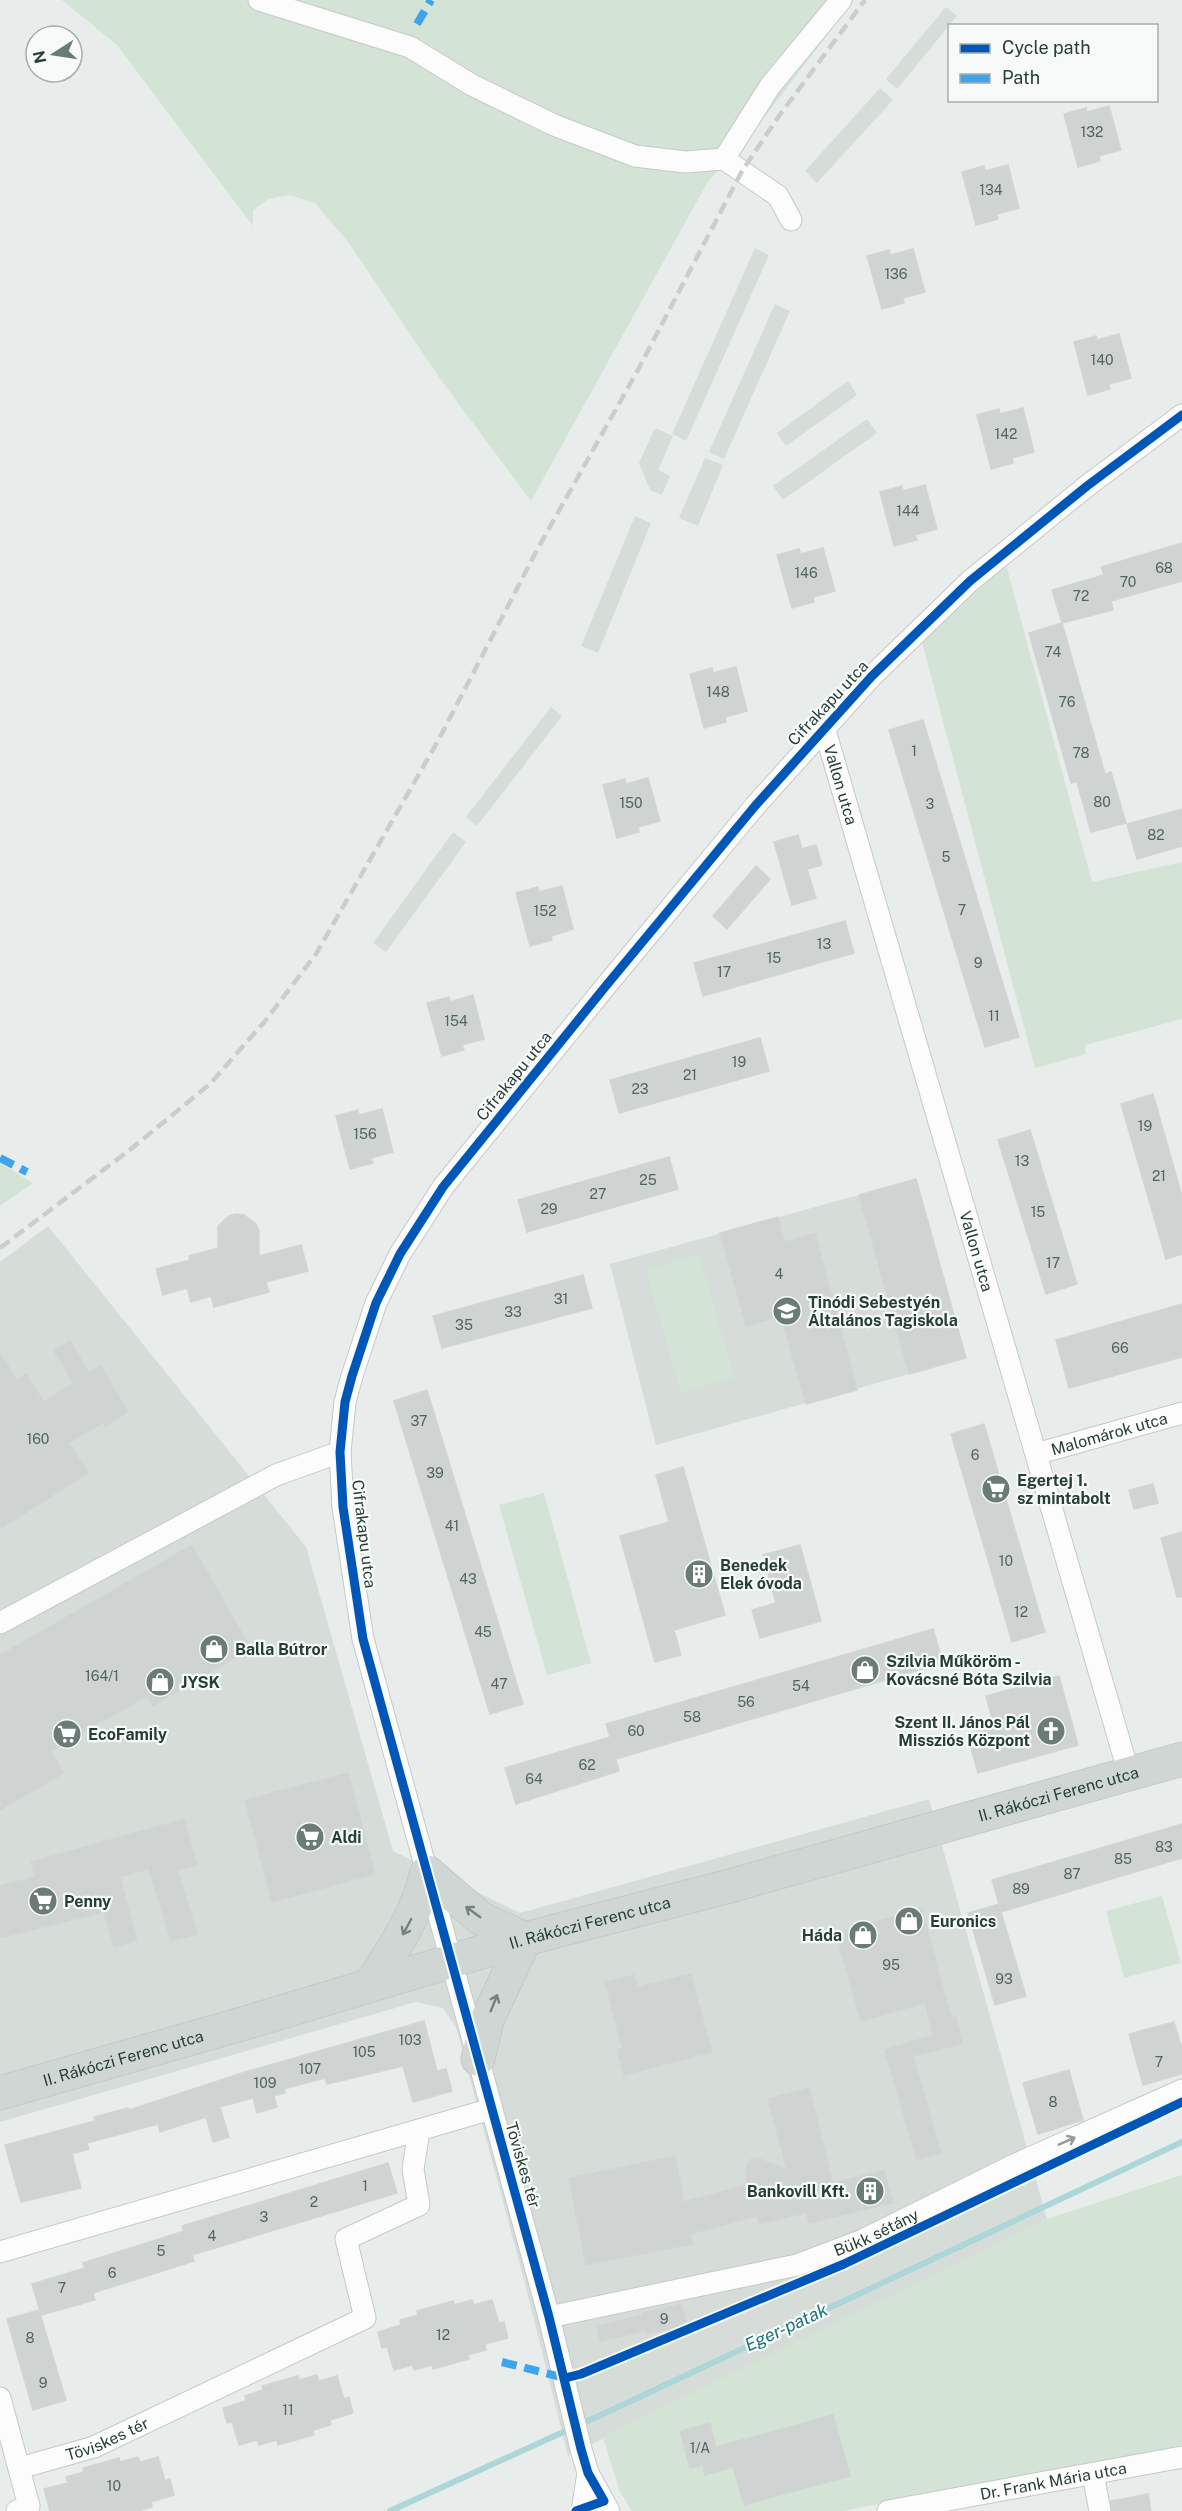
<svg xmlns="http://www.w3.org/2000/svg" width="1182" height="2511" viewBox="0 0 1182 2511" font-family="'Public Sans',sans-serif">
<rect width="100%" height="100%" fill="#e8ecea"/>
<!-- built -->
<path fill="#d6ddd9" d="M946 7 957 16 897 89 886 79Z
M880 88 893 100 817 183 805 171Z
M755 248 769 255 686 441 672 434Z
M775 304 790 311 724 459 709 452Z
M848 381 857 395 786 446 777 433Z
M867 419 877 433 783 500 773 486Z
M655 428 673 436 658 470 670 476 662 495 650 490 639 463Z
M705 458 723 465 698 526 679 518Z
M635 516 651 523 598 653 581 646Z
M551 707 562 716 477 826 466 817Z
M453 832 466 842 386 952 373 943Z
M916 1179 966 1358 656 1445 610 1264Z
M48 1226 306 1547 393 1851 520 1913 929 1799 1047 2219 568 2456 524 2280 456 2027 443 2008 416 2002 0 2122V1262Z"/>
<!-- green -->
<path fill="#d3e4d6" d="M62 0H854L770 110 707 183 531 501 441 380 349 243 315 203 290 195 268 199 253 210V226L117 45Z
M1006 565 1092 882 1182 862V1019L1085 1045 1086 1054 1035 1068 921 638Z
M0 1163 33 1183 0 1206Z
M699 1255 734 1377 681 1392 646 1270Z
M544 1493 591 1663 547 1675 499 1505Z
M1162 1896 1181 1963 1124 1978 1106 1911Z
M1182 2175V2446L1022 2479 841 2511H632L620 2492 603 2437 1047 2219Z"/>
<g fill="none" stroke-linecap="round" stroke-linejoin="round">
<!-- stream -->
<path stroke="#acd6d7" stroke-width="6" d="M390 2511 629 2402 1182 2142"/>
</g>
<!-- building -->
<path fill="#cfd3d1" stroke="#d1d5d3" stroke-width="1.5" d="M1109 106 1121 150 1099 156 1100 161 1078 167 1064 114 1086 108 1087 112Z
M1008 165 1019 208 997 214 998 219 976 225 962 172 984 166 985 171Z
M913 249 925 292 903 298 904 303 882 309 867 256 889 250 891 255Z
M1119 334 1131 378 1109 384 1110 389 1088 395 1074 342 1096 336 1097 340Z
M1023 408 1034 452 1012 458 1013 463 991 469 977 415 999 409 1000 414Z
M925 485 937 529 915 535 917 540 894 546 880 492 902 486 903 491Z
M1182 543V581L1111 601 1113 610 1062 623 1052 590 1104 575 1101 567Z
M823 548 835 591 813 597 814 602 792 608 777 555 799 549 801 554Z
M1062 623 1105 774 1111 772 1126 823 1091 832 1077 782 1071 783 1029 633Z
M736 667 747 711 725 717 726 722 704 728 690 674 712 668 713 673Z
M923 720 1019 1037 985 1047 889 730Z
M648 778 660 821 638 827 639 832 617 838 603 785 625 779 626 784Z
M1182 809V846L1137 859 1127 824Z
M798 835 802 849 816 845 822 865 807 869 816 898 792 905 774 842Z
M756 866 770 879 727 929 713 916Z
M562 886 573 929 551 936 552 940 530 946 516 893 538 887 539 892Z
M845 921 854 953 703 996 694 963Z
M473 995 484 1039 462 1045 464 1050 442 1056 427 1003 449 997 450 1002Z
M760 1038 769 1071 619 1113 610 1080Z
M1153 1094 1182 1196V1254L1166 1259 1121 1104Z
M382 1109 393 1152 371 1158 373 1163 350 1169 336 1116 358 1110 359 1115Z
M1030 1130 1077 1284 1046 1294 998 1140Z
M669 1157 678 1189 527 1232 518 1200Z
M916 1179 966 1358 909 1374 859 1195Z
M236 1214 244 1215 256 1224 259 1231V1256L301 1245 308 1271 266 1282 269 1292 214 1307 211 1296 191 1302 187 1288 163 1295 156 1269 190 1260 189 1256 218 1248V1226L229 1216Z
M778 1217 784 1242 815 1233 857 1390 806 1404 781 1316 746 1326 720 1233Z
M583 1275 592 1308 442 1348 433 1316Z
M1182 1304V1357L1069 1388 1056 1340Z
M70 1341 89 1373 101 1366 128 1412 106 1426 103 1422 69 1443 88 1473 0 1529V1353L17 1380 26 1374 44 1402 74 1383 54 1351Z
M427 1390 523 1704 490 1714 394 1401Z
M984 1424 1045 1632 1012 1642 951 1434Z
M683 1467 725 1615 674 1630 681 1655 655 1662 620 1536 669 1522 656 1475Z
M1153 1484 1158 1503 1134 1509 1129 1490Z
M1182 1532V1597H1177L1161 1538Z
M192 1545 251 1649 152 1706 147 1696 51 1751 64 1773 0 1810V1655Z
M800 1545 821 1621 760 1638 752 1610 776 1603 763 1555Z
M933 1629 943 1663 616 1759 619 1771 516 1804 505 1768 610 1737 606 1724Z
M1059 1676 1078 1745 978 1773 967 1734 994 1726 986 1696Z
M348 1773 375 1874 272 1902 245 1800Z
M184 1819 197 1865 178 1870 197 1934 171 1941 149 1869 120 1877 137 1940 114 1947 104 1912 0 1938V1886L35 1877 31 1862Z
M1182 1824V1858L1001 1912 1026 1996 995 2005 968 1913 999 1904 992 1880Z
M922 1909 951 2018 956 2017 962 2044 913 2056 941 2153 917 2160 885 2050 933 2035 925 2003 861 2021 836 1933Z
M691 1974 712 2052 624 2075 617 2050 622 2048 605 1982 634 1975 637 1987Z
M424 2021 437 2071 446 2069 452 2091 413 2102 403 2066 327 2084 325 2078 284 2089 285 2093 274 2096 277 2107 257 2113 253 2098 220 2107 229 2137 213 2142 206 2117 160 2132 158 2124 87 2143 89 2149 72 2154 81 2188 21 2202 5 2145 95 2121 94 2117 128 2108 129 2110 245 2072Z
M1174 2022 1182 2049V2074L1143 2085 1129 2034Z
M1069 2070 1083 2120 1038 2134 1023 2083Z
M809 2088 833 2183 884 2170 893 2203 809 2223 806 2213 759 2224 757 2216 690 2234 693 2244 586 2265 569 2178 675 2156 684 2202 747 2185 746 2166 751 2159 758 2158 787 2170 768 2099Z
M388 2163 397 2193 192 2255 194 2261 93 2293 95 2300 41 2315 32 2284 85 2268 83 2263 184 2231 182 2226Z
M472 2300 474 2305 492 2300 499 2323 504 2322 508 2338 485 2344 486 2350 468 2355 469 2359 433 2369 432 2365 414 2370 412 2365 394 2370 387 2347 382 2348 378 2332 401 2325 400 2320 418 2315 417 2311 453 2301 454 2305Z
M682 2304 687 2326 646 2334 645 2331 600 2341 597 2326 642 2315V2313Z
M39 2310 66 2400 33 2410 7 2319Z
M317 2375 319 2381 337 2376 344 2399 349 2397 353 2413 330 2420 331 2425 313 2430 314 2435 278 2445 277 2440 259 2445 257 2440 239 2445 232 2422 227 2423 223 2408 246 2401 245 2396 263 2390 262 2386 298 2376 299 2380Z
M833 2415 850 2476 744 2505 733 2467 705 2475 703 2465 690 2468 680 2431 710 2423 716 2447Z
M138 2457 140 2462 158 2457 165 2481 170 2479 174 2495 151 2502 152 2507 138 2511H50L44 2489 68 2483 66 2477 84 2472 83 2468 119 2458 120 2462Z
M1148 2494 1151 2511H1112L1111 2501Z"/>
<g fill="none" stroke-linecap="round" stroke-linejoin="round">
<!-- street casing -->
<g stroke="#c5c9c7" stroke-width="23">
<g id="street">
<path d="M259 0 410 47 472 85 554 125 635 156 685 162 724 159 778 196 791 220"/>
<path d="M724 159 770 86 841 0"/>
<path id="s1" d="M824 727 1129 1774"/>
<path id="s2" d="M1036 1454 1182 1413"/>
<path d="M0 1623 276 1475 340 1452"/>
<path d="M0 2252 491 2109"/>
<path id="s3" d="M549 2317 797 2265 863 2240 1014 2165 1182 2090"/>
<path d="M0 2398 29 2506 17 2511"/>
<path id="s4" d="M20 2468 94 2447 365 2318 346 2239 419 2205 413 2169 419 2131"/>
<path d="M1093 2474 1100 2511"/>
<path d="M582 2511 588 2473"/>
<path d="M609 2511 588 2473 581 2449 549 2317 363 1639 343 1507 340 1452 345 1402 352 1376 376 1303 400 1254 443 1187 605 987 755 806 872 676 970 581 1087 486 1182 415"/>
<path id="s5" d="M888 2511 1182 2457"/>
</g>
</g>
<!-- primary casing -->
<g stroke="#c3cac8" stroke-width="35">
<g id="primary">
<path d="M370 1985C396 1945 415 1919 427 1872L480 1918 525 1939"/>
<path d="M478 2059 487 2020 525 1939"/>
<path id="s6" d="M0 2093 245 2023 525 1939 726 1887 1182 1759"/>
</g>
</g>
<!-- street -->
<use href="#street" stroke="#fcfcfc" stroke-width="21"/>
<!-- primary -->
<use href="#primary" stroke="#d0d6d4" stroke-width="33"/>
<!-- rail -->
<path stroke="#c9cdcb" stroke-width="4.5" stroke-dasharray="12 6" stroke-linecap="butt" d="M0 1248 131 1149 210 1084 266 1020 316 954 439 739 537 550 639 368 742 171 779 116 865 0"/>
<!-- quiet -->
<path stroke="#3ea4eb" stroke-width="8" stroke-dasharray="15 8" stroke-linecap="butt" d="M417 24 431 0
M0 1158 27 1172
M502 2362 565 2378"/>
<!-- cycleway casing -->
<g stroke="#f7faf8" stroke-width="13">
<path id="cycleway" d="M565 2378 581 2374 844 2264 1182 2102
M576 2511 604 2501 588 2473 581 2449 549 2317 363 1639 343 1507 340 1452 345 1402 352 1376 376 1303 400 1254 443 1187 605 987 755 806 872 676 970 581 1087 486 1182 415"/>
</g>
<!-- cycleway -->
<use href="#cycleway" stroke="#0057b8" stroke-width="9"/>
</g>
<!-- one-way arrows -->
<defs><path id="oneway-shaft" d="M-6 0H5M1.5-3L5.5 0L1.5 3" fill="none" stroke-width="1.6" stroke-linecap="round" stroke-linejoin="round" transform="scale(1.5)"/></defs>
<g stroke="#72837d">
<use href="#oneway-shaft" transform="translate(473 1912) rotate(-144)"/>
<use href="#oneway-shaft" transform="translate(407 1927) rotate(118)"/>
<use href="#oneway-shaft" transform="translate(494 2003) rotate(-68)"/>
</g>
<use stroke="#919e99" href="#oneway-shaft" transform="translate(1067 2141) rotate(-24)"/>
<!-- icons -->
<defs>
<g id="school-disc" transform="scale(1.5)"><circle r="9.5" fill="#6a7c75" stroke="#f7faf8"/><path d="M0-5L7-2L0 1L-7-2ZM-4 1L0 2.5L4 1V4Q0 6-4 4Z" fill="#fff"/></g>
<g id="supermarket-disc" transform="scale(1.5)"><circle r="9.5" fill="#6a7c75" stroke="#f7faf8"/><path d="M-6-5.5h2.5l.6 2H6L4.5 2H-2.5L-4.4-4H-6ZM-1.5 3.2a1.3 1.3 0 1 0 .1 0ZM3 3.2a1.3 1.3 0 1 0 .1 0Z" fill="#fff"/></g>
<g id="building-disc" transform="scale(1.5)"><circle r="9.5" fill="#6a7c75" stroke="#f7faf8"/><path d="M-4-6H4V6H1V3H-1V6H-4ZM-2.5-4.3h1.7v1.8h-1.7ZM.8-4.3h1.7v1.8H.8ZM-2.5-1h1.7V.8h-1.7ZM.8-1h1.7V.8H.8Z" fill="#fff"/></g>
<g id="shop-disc" transform="scale(1.5)"><circle r="9.5" fill="#6a7c75" stroke="#f7faf8"/><path d="M-5-2.5h2.3a2.7 3.5 0 0 1 5.4 0H5L5.5 6h-11ZM-1.5-2.5h3a1.5 2.3 0 0 0-3 0Z" fill="#fff"/></g>
<g id="church-disc" transform="scale(1.5)"><circle r="9.5" fill="#6a7c75" stroke="#f7faf8"/><path d="M-1.2-6h2.4v3.5h3.3v2.4h-3.3V6h-2.4V-.1h-3.3v-2.4h3.3Z" fill="#fff"/></g>
</defs>
<g fill-rule="evenodd">
<use href="#school-disc" x="787" y="1311"/>
<use href="#supermarket-disc" x="996" y="1489"/>
<use href="#building-disc" x="699" y="1574"/>
<use href="#shop-disc" x="214" y="1649"/>
<use href="#shop-disc" x="865" y="1670"/>
<use href="#shop-disc" x="160" y="1682"/>
<use href="#church-disc" x="1051" y="1731"/>
<use href="#supermarket-disc" x="67" y="1734"/>
<use href="#supermarket-disc" x="310" y="1837"/>
<use href="#supermarket-disc" x="43" y="1901"/>
<use href="#shop-disc" x="909" y="1921"/>
<use href="#shop-disc" x="863" y="1935"/>
<use href="#building-disc" x="870" y="2191"/>
</g>
<g text-anchor="middle" dominant-baseline="central" stroke-width="4.5" stroke-linejoin="round" paint-order="stroke">
<!-- number labels -->
<g font-size="14" fill="#51655e">
<text x="1092" y="132">132</text>
<text x="991" y="190">134</text>
<text x="896" y="274">136</text>
<text x="1102" y="360">140</text>
<text x="1006" y="434">142</text>
<text x="908" y="511">144</text>
<text x="1164" y="568">68</text>
<text x="806" y="573">146</text>
<text x="1128" y="582">70</text>
<text x="1081" y="596">72</text>
<text x="1053" y="652">74</text>
<text x="718" y="692">148</text>
<text x="1067" y="702">76</text>
<text x="914" y="751">1</text>
<text x="1081" y="753">78</text>
<text x="1102" y="802">80</text>
<text x="631" y="803">150</text>
<text x="930" y="804">3</text>
<text x="1156" y="835">82</text>
<text x="946" y="857">5</text>
<text x="962" y="910">7</text>
<text x="545" y="911">152</text>
<text x="824" y="944">13</text>
<text x="774" y="958">15</text>
<text x="978" y="963">9</text>
<text x="724" y="972">17</text>
<text x="994" y="1016">11</text>
<text x="456" y="1021">154</text>
<text x="739" y="1062">19</text>
<text x="690" y="1075">21</text>
<text x="640" y="1089">23</text>
<text x="1145" y="1126">19</text>
<text x="365" y="1134">156</text>
<text x="1022" y="1161">13</text>
<text x="1159" y="1176">21</text>
<text x="648" y="1180">25</text>
<text x="598" y="1194">27</text>
<text x="549" y="1209">29</text>
<text x="1038" y="1212">15</text>
<text x="1053" y="1263">17</text>
<text x="779" y="1274">4</text>
<text x="561" y="1299">31</text>
<text x="513" y="1312">33</text>
<text x="464" y="1325">35</text>
<text x="1120" y="1348">66</text>
<text x="419" y="1421">37</text>
<text x="38" y="1439">160</text>
<text x="975" y="1455">6</text>
<text x="435" y="1473">39</text>
<text x="452" y="1526">41</text>
<text x="1006" y="1561">10</text>
<text x="468" y="1579">43</text>
<text x="1021" y="1612">12</text>
<text x="483" y="1632">45</text>
<text x="102" y="1676">164/1</text>
<text x="499" y="1684">47</text>
<text x="801" y="1686">54</text>
<text x="746" y="1702">56</text>
<text x="692" y="1717">58</text>
<text x="636" y="1731">60</text>
<text x="587" y="1765">62</text>
<text x="534" y="1779">64</text>
<text x="1164" y="1847">83</text>
<text x="1123" y="1859">85</text>
<text x="1072" y="1874">87</text>
<text x="1021" y="1889">89</text>
<text x="891" y="1965">95</text>
<text x="1004" y="1979">93</text>
<text x="410" y="2040">103</text>
<text x="364" y="2052">105</text>
<text x="1159" y="2062">7</text>
<text x="310" y="2069">107</text>
<text x="265" y="2083">109</text>
<text x="1053" y="2102">8</text>
<text x="365" y="2186">1</text>
<text x="314" y="2202">2</text>
<text x="264" y="2217">3</text>
<text x="212" y="2236">4</text>
<text x="161" y="2251">5</text>
<text x="112" y="2273">6</text>
<text x="62" y="2288">7</text>
<text x="664" y="2319">9</text>
<text x="443" y="2335">12</text>
<text x="30" y="2338">8</text>
<text x="43" y="2383">9</text>
<text x="288" y="2410">11</text>
<text x="700" y="2448">1/A</text>
<text x="114" y="2486">10</text>
</g>
<!-- street labels -->
<g font-size="16" fill="#263f36" stroke="#f7faf8">
<text transform="translate(828 703) rotate(-47)">Cifrakapu utca</text>
<text stroke="none"><textPath href="#s1" startOffset="60">Vallon utca</textPath></text>
<text transform="translate(514 1076) rotate(-51)">Cifrakapu utca</text>
<text stroke="none"><textPath href="#s1" startOffset="546">Vallon utca</textPath></text>
<text stroke="none"><textPath href="#s2" startOffset="76">Malomárok utca</textPath></text>
<text transform="translate(364 1534) rotate(83)">Cifrakapu utca</text>
<text stroke="none"><textPath href="#s6" startOffset="1100">II. Rákóczi Ferenc utca</textPath></text>
<text stroke="none"><textPath href="#s6" startOffset="614">II. Rákóczi Ferenc utca</textPath></text>
<text stroke="none"><textPath href="#s6" startOffset="128">II. Rákóczi Ferenc utca</textPath></text>
<text transform="translate(523 2165) rotate(74)">Töviskes tér</text>
<text stroke="none"><textPath href="#s3" startOffset="339">Bükk sétány</textPath></text>
<text stroke="none"><textPath href="#s4" startOffset="92">Töviskes tér</textPath></text>
<text stroke="none"><textPath href="#s5" startOffset="168">Dr. Frank Mária utca</textPath></text>
</g>
<!-- poi labels -->
<g font-size="16" font-weight="bold" fill="#263f36" stroke="#f7faf8" text-anchor="start">
<text x="808" y="1302">Tinódi Sebestyén<tspan x="808" dy="18">Általános Tagiskola</tspan></text>
<text x="1017" y="1480">Egertej 1.<tspan x="1017" dy="18">sz mintabolt</tspan></text>
<text x="720" y="1565">Benedek<tspan x="720" dy="18">Elek óvoda</tspan></text>
<text x="235" y="1649">Balla Bútror</text>
<text x="886" y="1661">Szilvia Műköröm -<tspan x="886" dy="18">Kovácsné Bóta Szilvia</tspan></text>
<text x="181" y="1682">JYSK</text>
<text x="1030" y="1722" text-anchor="end">Szent II. János Pál<tspan x="1030" dy="18">Missziós Központ</tspan></text>
<text x="88" y="1734">EcoFamily</text>
<text x="331" y="1837">Aldi</text>
<text x="64" y="1901">Penny</text>
<text x="930" y="1921">Euronics</text>
<text x="842" y="1935" text-anchor="end">Háda</text>
<text x="849" y="2191" text-anchor="end">Bankovill Kft.</text>
</g>
<!-- water labels -->
<g font-size="18" font-style="italic" fill="#237478" stroke="#f7faf8">
<text transform="translate(786 2327) rotate(-25)">Eger-patak</text>
</g>
</g>
<!-- legend -->
<rect x="948" y="24" width="210" height="78" fill="#f7faf8" stroke="#a3afaa" stroke-width="1.5"/>
<rect x="960" y="44" width="30" height="9" fill="#0057b8" stroke="#a3afaa" stroke-width="1.5"/>
<text x="1002" y="54" font-size="18" fill="#263f36">Cycle path</text>
<rect x="960" y="74" width="30" height="9" fill="#3ea4eb" stroke="#a3afaa" stroke-width="1.5"/>
<text x="1002" y="84" font-size="18" fill="#263f36">Path</text>
<!-- north arrow -->
<g transform="translate(54 54) rotate(258)"><circle r="28" fill="#f7faf8" stroke="#a3afaa" stroke-width="1.5"/>
<path d="M0-4.5L10 22L0 15L-10 22Z" fill="#6a7c75"/>
<text y="-9" font-size="16" font-weight="bold" text-anchor="middle" fill="#263f36">N</text>
</g>
</svg>
